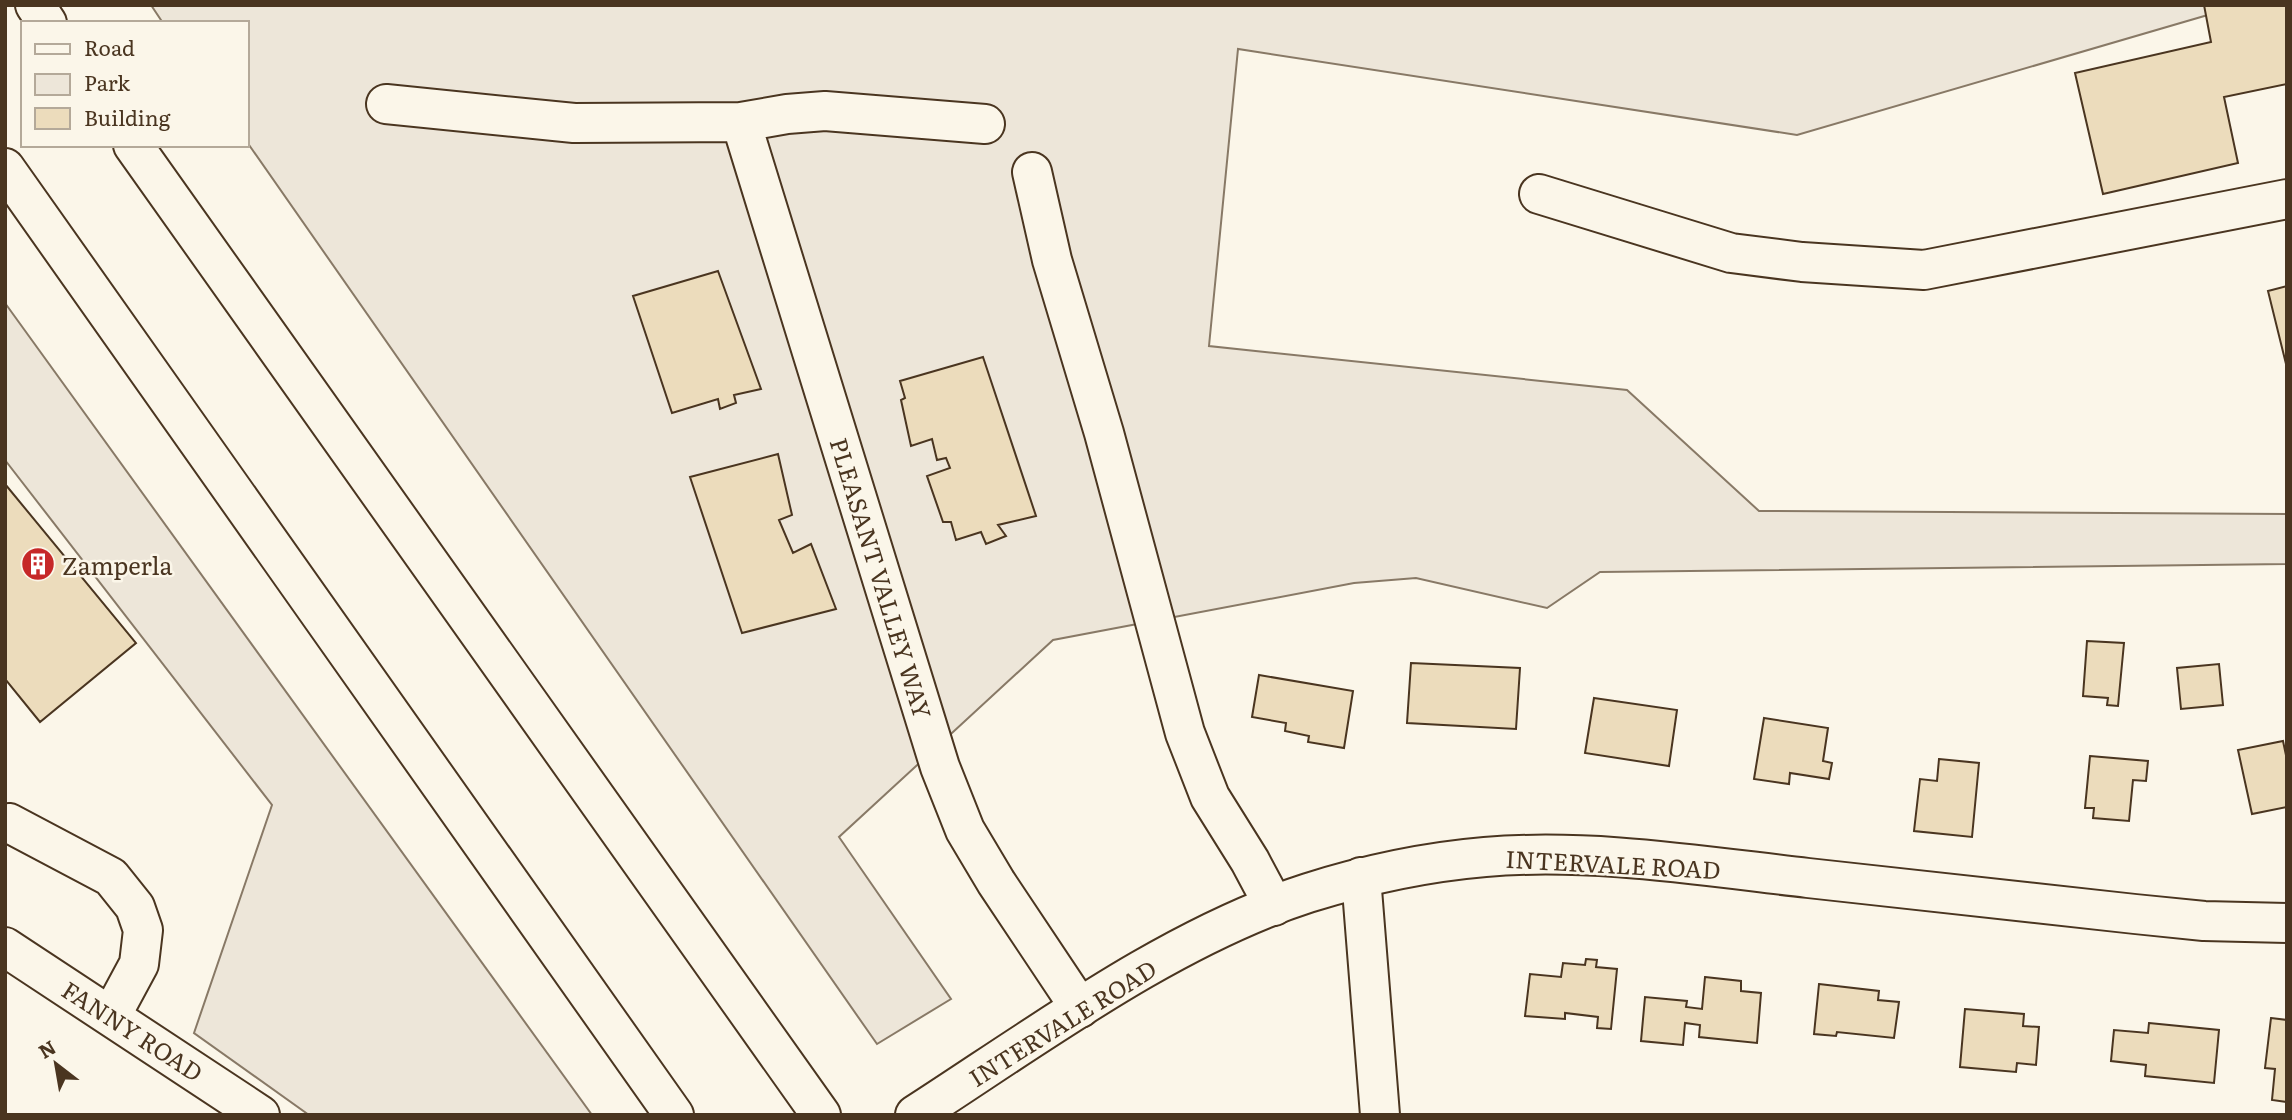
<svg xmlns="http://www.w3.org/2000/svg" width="2292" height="1120" viewBox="0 0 2292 1120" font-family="Literata,serif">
<rect width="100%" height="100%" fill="#fbf6e9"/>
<!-- green -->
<path fill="#ede6d9" stroke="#887966" stroke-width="2" d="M151 5H2242L1797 135 1238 49 1209 346 1627 390 1759 511 2287 514V564L1600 572 1547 608 1416 578 1354 583 1053 640 839 837 951 999 877 1044 247 142V23H163Z
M5 303 592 1115H309L194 1033 272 805 5 460Z"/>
<!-- building -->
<path fill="#ecdcbc" stroke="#4a3520" stroke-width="2" d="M2204 5H2287V84L2224 97 2238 163 2103 194 2075 73 2211 42Z
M718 271 761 389 734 395 736 403 720 409 718 399 672 413 633 296Z
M2287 286V368L2268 291Z
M983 357 1036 516 998 525 1006 536 986 544 981 532 956 540 951 522H943L927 476 950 468 946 458 937 460 932 439 911 446 901 400 905 398 900 381Z
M778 454 792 515 779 520 793 553 811 544 836 609 742 633 690 477Z
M5 484 136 643 40 722 5 679Z
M2087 641 2124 643 2118 706 2107 705 2108 698 2083 696Z
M1411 663 1520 668 1516 729 1407 723Z
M2219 664 2223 705 2181 709 2177 668Z
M1259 675 1353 691 1344 748 1308 742 1309 736 1285 731 1286 723 1252 717Z
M1594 698 1677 710 1669 766 1585 753Z
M1764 718 1828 728 1823 761 1832 763 1829 779 1790 773 1789 784 1754 779Z
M2283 741 2287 760V807L2252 814 2238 750Z
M2090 756 2148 761 2146 781 2133 780 2129 821 2093 818 2094 808H2085Z
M1939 759 1979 763 1972 837 1914 831 1920 779 1937 781Z
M1586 959 1597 960 1596 967 1617 969 1611 1029 1597 1028 1598 1017 1565 1013V1019L1525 1016 1530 974 1561 977 1563 963 1585 965Z
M1705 977 1741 981V991L1761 993 1757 1043 1699 1037 1700 1025 1685 1023 1683 1045 1641 1041 1645 997 1687 1001 1686 1007 1702 1009Z
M1819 984 1879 991 1878 1000 1899 1002 1894 1038 1837 1032 1836 1036 1814 1034Z
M1965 1009 2024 1014 2023 1026 2039 1027 2036 1065 2017 1063 2016 1072 1960 1067Z
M2271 1018 2287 1020V1102L2272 1100 2275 1069 2265 1068Z
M2149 1023 2219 1030 2214 1083 2145 1076 2146 1065 2111 1061 2114 1030 2148 1033Z"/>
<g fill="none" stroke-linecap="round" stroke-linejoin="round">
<!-- minor casing -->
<g stroke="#4a3520" stroke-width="42">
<path id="minor" d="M386 104 574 123 741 122 787 114 825 111 985 124
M741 122 940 767 965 830 996 882 1080 1008
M1032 172 1052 260 1104 433 1185 733 1210 797 1250 861 1274 906
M1539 194 1731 253 1802 262 1924 270 2287 199
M9 823 111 877 135 907 143 930 139 964 111 1016"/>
</g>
<!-- major casing -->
<g stroke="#4a3520" stroke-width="42">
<path id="major" d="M5 947 260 1115
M915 1115C1036 1037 1171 937 1308 893 1365 875 1426 862 1485 857 1592 848 1702 866 1808 878 1917 890 2026 902 2135 914L2204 921 2287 923"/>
</g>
<!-- highway casing -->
<g stroke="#4a3520" stroke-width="42">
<path id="highway" d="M35 5 47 23
M133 145 821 1115
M5 168 674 1115
M1361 877 1380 1115"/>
</g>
<!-- minor -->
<use href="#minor" stroke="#fbf6e9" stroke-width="38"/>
<!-- major -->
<use href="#major" stroke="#fbf6e9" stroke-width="38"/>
<!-- highway -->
<use href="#highway" stroke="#fbf6e9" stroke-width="38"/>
</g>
<!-- icons -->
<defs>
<g id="building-disc" transform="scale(1.75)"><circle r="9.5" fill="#c62828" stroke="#fbf6e9"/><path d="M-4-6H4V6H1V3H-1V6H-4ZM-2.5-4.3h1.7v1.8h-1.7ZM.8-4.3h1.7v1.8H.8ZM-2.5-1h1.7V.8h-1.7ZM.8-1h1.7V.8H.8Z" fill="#fff"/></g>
</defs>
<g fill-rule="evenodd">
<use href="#building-disc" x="38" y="564"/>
</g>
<g text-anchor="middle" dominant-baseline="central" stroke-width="5" stroke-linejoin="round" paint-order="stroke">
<!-- poi labels -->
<g font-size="24" fill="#4a3520" stroke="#fbf6e9" text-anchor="start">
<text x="62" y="564">Zamperla</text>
</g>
<!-- street labels -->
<g font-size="24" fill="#4a3520" stroke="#fbf6e9">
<text transform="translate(882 578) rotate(73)">PLEASANT VALLEY WAY</text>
<text transform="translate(1613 863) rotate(3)">INTERVALE ROAD</text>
<text transform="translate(1062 1022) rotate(-32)">INTERVALE ROAD</text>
<text transform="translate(133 1030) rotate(33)">FANNY ROAD</text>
</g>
</g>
<!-- border -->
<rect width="2292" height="1120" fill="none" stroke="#4a3520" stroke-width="14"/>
<!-- legend -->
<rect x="21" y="21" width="228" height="126" fill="#fbf6e9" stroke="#b4a999" stroke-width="2"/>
<rect x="35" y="44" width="35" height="10" fill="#fbf6e9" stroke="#b4a999" stroke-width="2"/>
<text x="84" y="56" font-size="21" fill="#4a3520">Road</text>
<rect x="35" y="74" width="35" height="21" fill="#ede6d9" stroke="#b4a999" stroke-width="2"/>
<text x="84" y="91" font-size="21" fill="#4a3520">Park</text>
<rect x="35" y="108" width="35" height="21" fill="#ecdcbc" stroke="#b4a999" stroke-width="2"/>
<text x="84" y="126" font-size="21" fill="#4a3520">Building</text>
<!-- north arrow -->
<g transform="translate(56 1064) rotate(329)" stroke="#fbf6e9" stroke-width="5" paint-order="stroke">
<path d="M0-5L12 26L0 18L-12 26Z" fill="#4a3520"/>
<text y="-10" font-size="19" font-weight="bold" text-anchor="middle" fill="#4a3520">N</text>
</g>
</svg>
